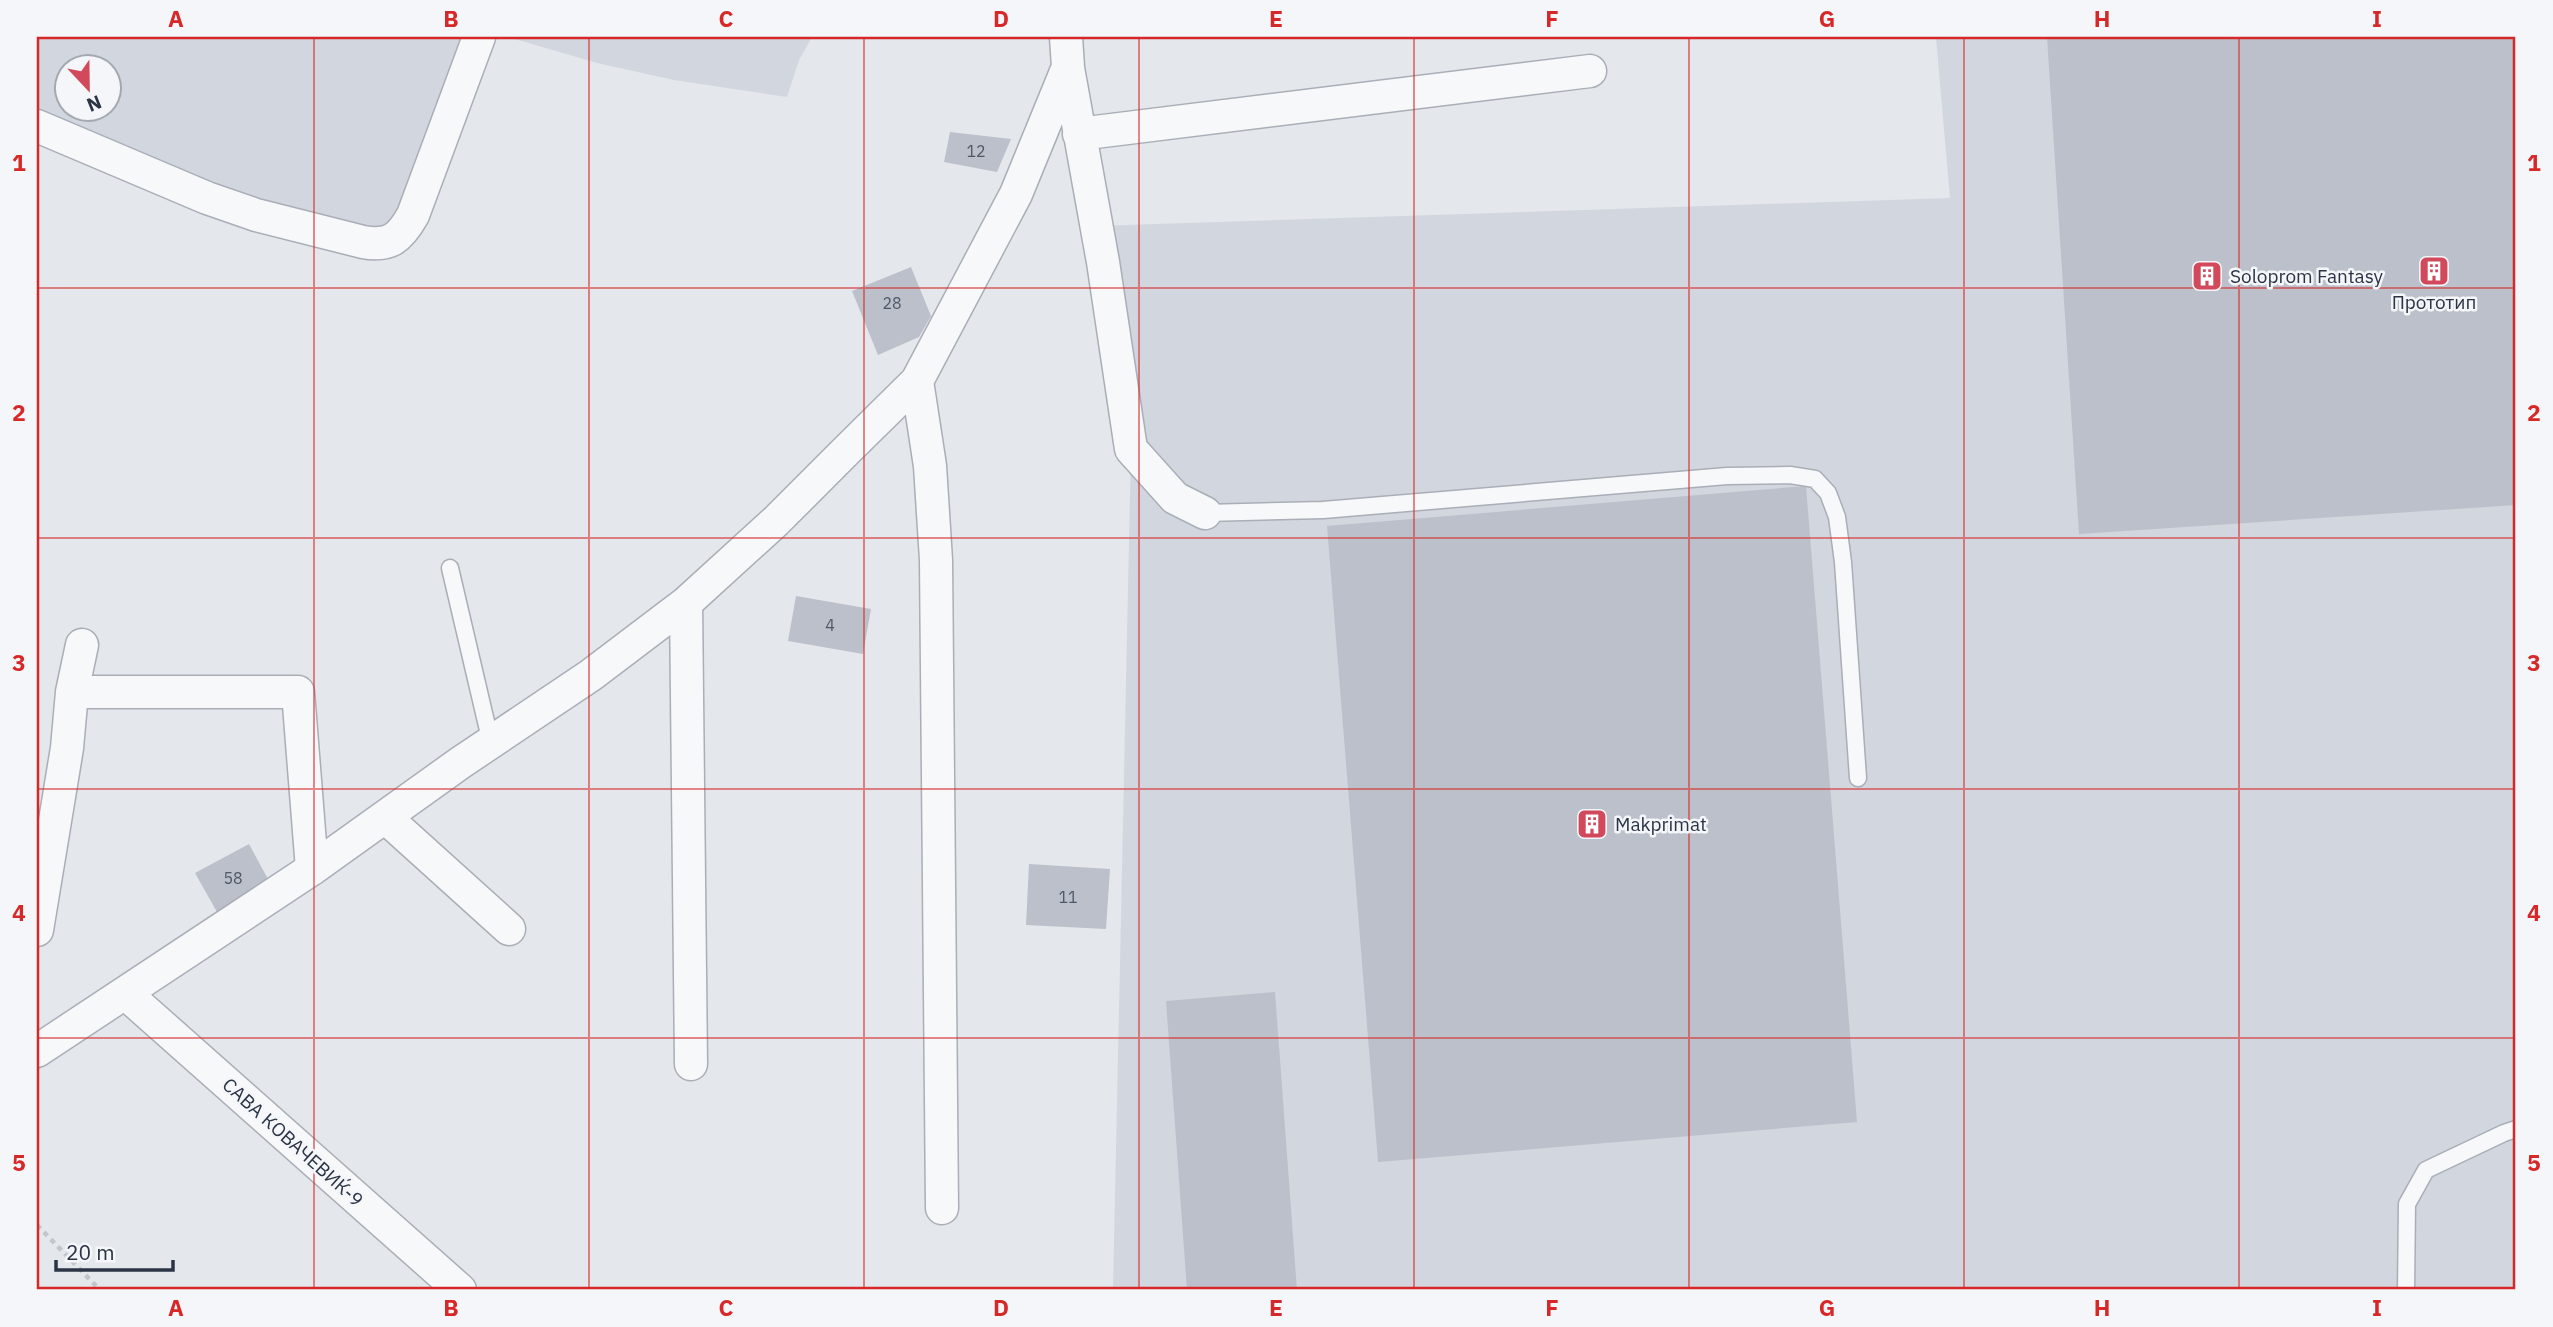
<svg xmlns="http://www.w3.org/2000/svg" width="2553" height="1327" viewBox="0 0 2553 1327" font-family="'IBM Plex Sans',sans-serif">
<rect width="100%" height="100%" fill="#e4e7ec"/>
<!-- built -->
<path fill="#d2d6de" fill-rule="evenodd" d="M37 37H479L448 119 380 244 37 126ZM66 66H108V108H66Z
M508 37H812L799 60 787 97 674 80 597 63Z
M1936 37H2516V1290H1113L1131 449 1096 226 1950 198Z"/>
<!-- building -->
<path fill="#bbc0ca" d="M2047 37H2516V505L2079 534Z
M950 132 1011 139 997 172 944 162Z
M911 267 931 316 919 337 878 355 852 291Z
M1806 486 1857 1122 1378 1162 1327 526Z
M796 596 871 609 863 654 788 641Z
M249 844 270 883 217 912 195 873Z
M1029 864 1110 869 1106 929 1026 925Z
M1275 992 1297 1290H1187L1166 1001Z"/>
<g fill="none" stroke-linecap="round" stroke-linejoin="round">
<!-- service casing -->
<g stroke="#a9aeb7" stroke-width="19">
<path id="service" d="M1205 513 1323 510 1727 476 1790 475 1815 479 1828 493 1837 517 1843 562 1858 778
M450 568 491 743
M2406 1290 2407 1204 2426 1170 2504 1133 2516 1129"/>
</g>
<!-- minor casing -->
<g stroke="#a9aeb7" stroke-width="35">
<path id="minor" d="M1068 68 1103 262 1131 449 1175 498 1205 513
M37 126 207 198 256 215 363 242C390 247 400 238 413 215L479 37
M1079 134 1590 71
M917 381 930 466 936 560 942 1208
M686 603 691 1064
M72 692H298L312 869
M385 817 509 929
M37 930 67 748 72 692 82 645
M125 993 460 1290
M37 1051 312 869 460 763 591 675 686 603 776 521 846 451 917 381 1016 194 1068 67 1066 37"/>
</g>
<!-- path -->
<path stroke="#c2c5cb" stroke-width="4.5" stroke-dasharray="5 5" stroke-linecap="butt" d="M37 1225 100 1290"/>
<!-- service -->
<use href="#service" stroke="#f7f8fa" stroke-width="16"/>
<!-- minor -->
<use href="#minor" stroke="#f7f8fa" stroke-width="32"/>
</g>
<!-- grid -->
<path fill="none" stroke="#d62828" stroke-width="2" stroke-opacity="0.55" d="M314 37V1290M589 37V1290M864 37V1290M1139 37V1290M1414 37V1290M1689 37V1290M1964 37V1290M2239 37V1290M37 288H2516M37 538H2516M37 789H2516M37 1038H2516"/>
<!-- icons -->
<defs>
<g id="building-square" transform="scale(1.575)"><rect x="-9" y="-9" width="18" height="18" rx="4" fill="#d1495b" stroke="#f4f6f9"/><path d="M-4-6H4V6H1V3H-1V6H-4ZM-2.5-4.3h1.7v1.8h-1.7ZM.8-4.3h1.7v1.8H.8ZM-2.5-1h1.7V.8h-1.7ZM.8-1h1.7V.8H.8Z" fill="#fff"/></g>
</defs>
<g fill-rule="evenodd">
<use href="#building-square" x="2434" y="271"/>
<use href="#building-square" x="2207" y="276"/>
<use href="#building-square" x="1592" y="824"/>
</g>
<g text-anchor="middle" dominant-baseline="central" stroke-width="5" stroke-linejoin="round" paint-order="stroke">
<!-- number labels -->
<g font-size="16" fill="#4f5766">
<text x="976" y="151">12</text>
<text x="892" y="303">28</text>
<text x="830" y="625">4</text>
<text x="233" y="878">58</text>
<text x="1068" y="897">11</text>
</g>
<!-- poi labels -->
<g font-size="19" fill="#2b3445" stroke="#f4f6f9" text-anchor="start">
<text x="2230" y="276">Soloprom Fantasy</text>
<text x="2434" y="302" text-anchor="middle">Прототип</text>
<text x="1615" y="824">Makprimat</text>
</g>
<!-- street labels -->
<g font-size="19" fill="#2b3445" stroke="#f4f6f9">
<text transform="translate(293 1142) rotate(42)">САВА КОВАЧЕВИЌ-9</text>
</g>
</g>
<!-- border -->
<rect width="2553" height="1327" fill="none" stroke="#f4f6f9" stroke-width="77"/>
<!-- north arrow -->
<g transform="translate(88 88) rotate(158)"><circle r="33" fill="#f4f6f9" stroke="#a4a8b1" stroke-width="2"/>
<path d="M0-5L12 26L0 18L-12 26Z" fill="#d1495b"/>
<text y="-10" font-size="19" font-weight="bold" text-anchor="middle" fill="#2b3445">N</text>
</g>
<!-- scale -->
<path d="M56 1260v10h117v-10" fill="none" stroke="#2b3445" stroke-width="3.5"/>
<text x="66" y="1260" font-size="21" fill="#2b3445" stroke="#f4f6f9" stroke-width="5" paint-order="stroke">20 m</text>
<rect x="38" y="38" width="2476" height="1250" fill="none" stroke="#d62828" stroke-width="2.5"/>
<g font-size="23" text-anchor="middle" font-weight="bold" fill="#d62828">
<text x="176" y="27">A</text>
<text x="451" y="27">B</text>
<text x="726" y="27">C</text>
<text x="1001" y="27">D</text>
<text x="1276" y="27">E</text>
<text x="1552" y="27">F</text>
<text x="1827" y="27">G</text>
<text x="2102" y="27">H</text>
<text x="2377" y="27">I</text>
<text x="19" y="171">1</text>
<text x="2534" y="171">1</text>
<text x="19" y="421">2</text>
<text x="2534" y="421">2</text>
<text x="19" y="671">3</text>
<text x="2534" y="671">3</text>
<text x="19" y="921">4</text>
<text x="2534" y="921">4</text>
<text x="19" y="1171">5</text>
<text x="2534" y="1171">5</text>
<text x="176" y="1316">A</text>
<text x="451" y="1316">B</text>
<text x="726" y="1316">C</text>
<text x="1001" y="1316">D</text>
<text x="1276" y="1316">E</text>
<text x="1552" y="1316">F</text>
<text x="1827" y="1316">G</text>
<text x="2102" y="1316">H</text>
<text x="2377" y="1316">I</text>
</g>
</svg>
